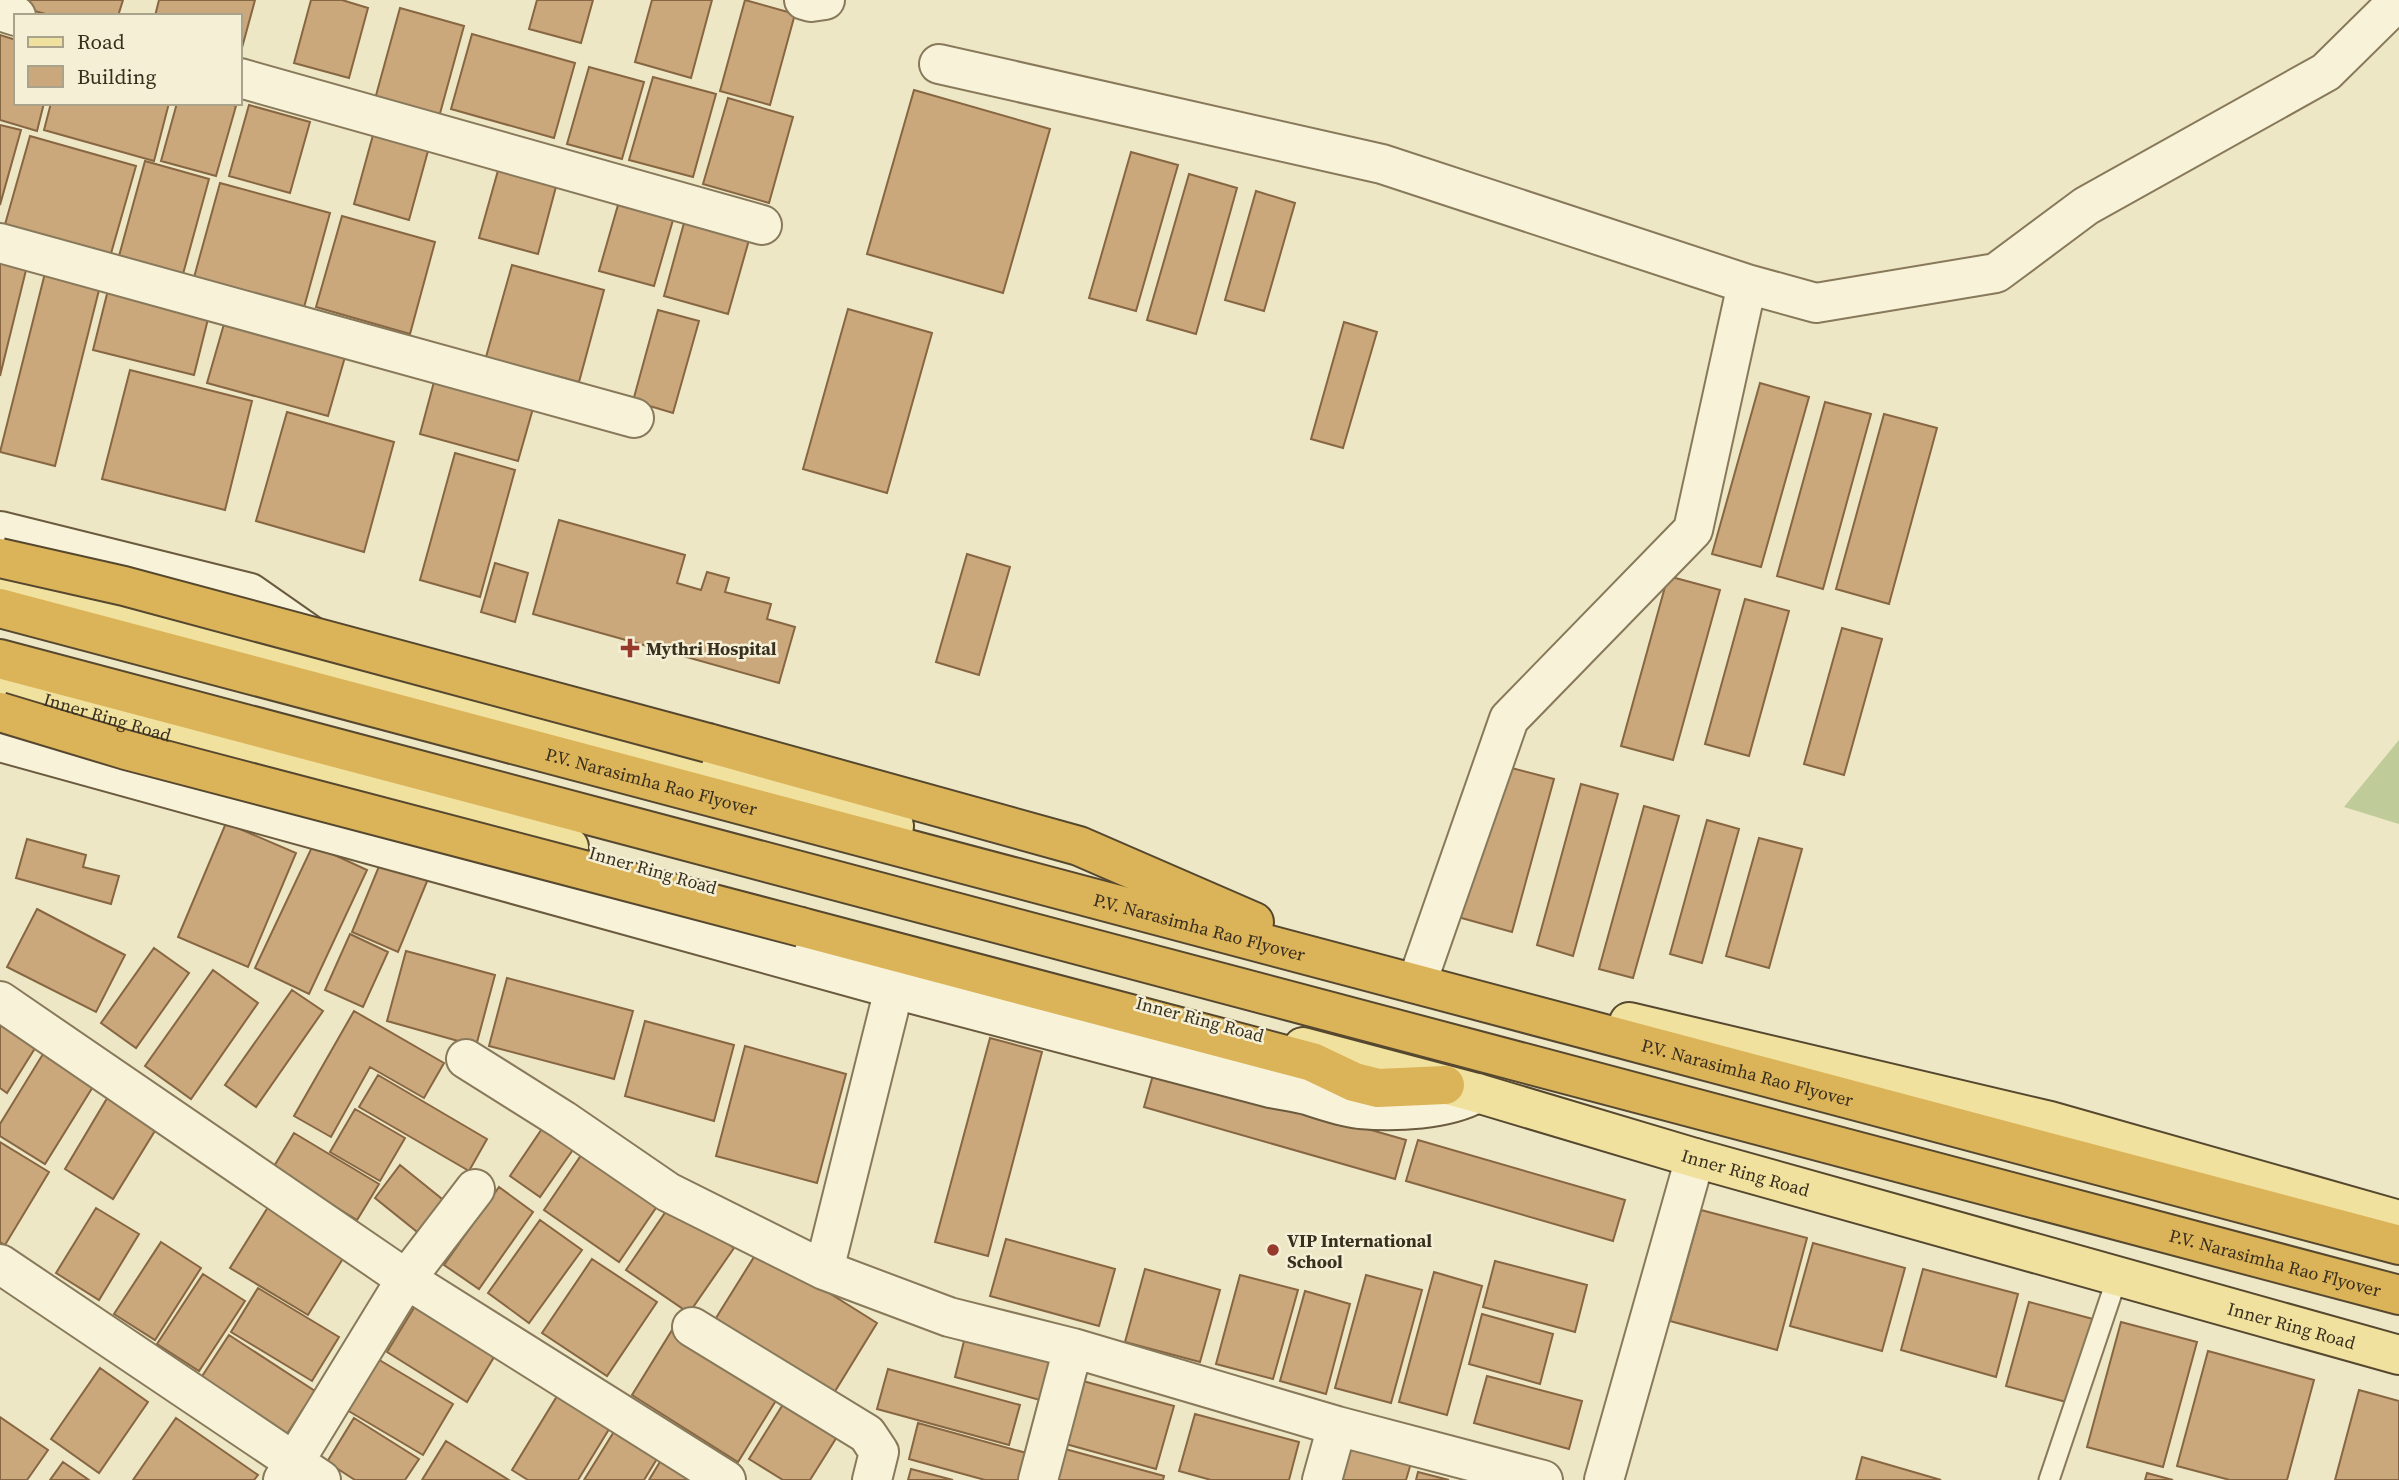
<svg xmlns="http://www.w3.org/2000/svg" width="2399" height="1480" viewBox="0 0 2399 1480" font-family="'Source Serif 4',serif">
<rect width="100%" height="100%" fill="#ede7c5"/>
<!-- green -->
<path fill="#bfcb99" d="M2399 740V824L2344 807Z"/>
<!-- building -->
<path fill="#cba77c" stroke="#876642" stroke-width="2" d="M10 0H123L118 16H53L9 4Z
M159 0H255L240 55V16H155Z
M311 0H342L368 8 349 78 294 63Z
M537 0H593L581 43 529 29Z
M652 0H712L691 78 635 62Z
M745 0 795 14 770 105 720 91Z
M400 8 464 26 439 117 375 99Z
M472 34 575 63 554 138 451 109Z
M0 35 16 40V103H44L37 131 0 120Z
M589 67 644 82 622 159 567 144Z
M653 77 716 94 693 177 629 160Z
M914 90 1050 129 1003 293 867 254Z
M728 98 793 117 769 203 703 184Z
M51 103H169L154 161 44 130Z
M177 103H227L236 106 216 176 161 161Z
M249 105 310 122 290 193 229 176Z
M0 125 21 130 0 205Z
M373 135 428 151 409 220 354 204Z
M30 136 136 166 110 257 4 228Z
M1131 152 1178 165 1136 311 1089 298Z
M145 161 209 179 183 274 119 256Z
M499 167 557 183 538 254 479 238Z
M1189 174 1237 188 1196 334 1147 320Z
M220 183 330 213 303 311 193 281Z
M1256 191 1295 203 1264 311 1225 300Z
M618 205 673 220 654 286 599 271Z
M342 216 435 242 410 334 316 307Z
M684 223 749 240 728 314 664 296Z
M0 259 27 266 0 376Z
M512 265 604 290 579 382 486 357Z
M45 273 100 286 55 466 0 452Z
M108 290 209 315 194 375 93 350Z
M848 309 932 333 887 493 803 469Z
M658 310 699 321 673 413 633 401Z
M226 317 347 350 328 416 207 383Z
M1344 322 1377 332 1343 448 1311 439Z
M130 370 252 401 225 510 102 479Z
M435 378 534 405 518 461 420 434Z
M1760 383 1809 397 1761 567 1712 554Z
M1825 402 1871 414 1823 589 1777 576Z
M287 412 394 442 364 552 256 521Z
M1884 414 1937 428 1889 604 1836 589Z
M455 453 515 470 480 597 420 580Z
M559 520 685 555 677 583 701 590 707 572 729 578 725 592 771 604 767 619 795 627 779 683 533 614Z
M967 554 1010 567 979 675 936 662Z
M495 563 528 573 515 622 481 612Z
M1668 576 1720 590 1673 760 1621 746Z
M1745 599 1789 611 1749 756 1705 744Z
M1842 628 1882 639 1844 775 1804 764Z
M1500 765 1554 779 1512 932 1458 917Z
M1581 784 1618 794 1573 956 1537 945Z
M1644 806 1679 816 1633 978 1599 969Z
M1707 820 1739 829 1702 963 1670 954Z
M226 823 296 853 248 967 178 937Z
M1759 838 1802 849 1769 968 1726 956Z
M27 839 86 855 83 867 119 876 111 904 16 878Z
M313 845 367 870 309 994 255 968Z
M382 859 428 879 398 952 352 932Z
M37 909 125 955 96 1012 7 967Z
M350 934 388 952 363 1007 325 990Z
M154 948 189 973 136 1048 101 1023Z
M406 951 495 975 476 1046 387 1021Z
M213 970 258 1003 191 1099 145 1066Z
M507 978 633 1011 614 1079 489 1046Z
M292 990 323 1011 256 1107 225 1085Z
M354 1011 444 1063 424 1098 370 1067 331 1137 294 1116Z
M645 1021 734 1045 714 1121 625 1096Z
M0 1022 37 1045 7 1093 0 1088Z
M990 1038 1042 1052 988 1256 935 1242Z
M745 1046 846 1074 817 1183 716 1156Z
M43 1054 94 1085 45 1164 0 1136V1124Z
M1155 1068 1406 1140 1395 1179 1144 1107Z
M378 1075 487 1139 469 1171 359 1107Z
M112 1090 161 1121 113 1199 65 1169Z
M355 1109 405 1138 380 1181 330 1152Z
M548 1120 579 1141 540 1197 510 1176Z
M294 1133 379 1184 357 1220 273 1168Z
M1418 1140 1625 1200 1613 1241 1406 1181Z
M0 1142 49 1172 5 1245 0 1242Z
M584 1151 660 1202 619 1262 544 1210Z
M400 1165 452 1207 426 1239 375 1198Z
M499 1187 533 1212 479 1289 444 1265Z
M270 1204 347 1252 308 1315 230 1268Z
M671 1204 734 1248 689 1313 626 1270Z
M96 1208 139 1234 99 1300 56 1273Z
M1701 1210 1807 1238 1777 1350 1670 1321Z
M540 1220 582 1250 529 1323 488 1293Z
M1006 1239 1115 1269 1099 1326 990 1296Z
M161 1242 201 1268 155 1340 114 1314Z
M1813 1243 1905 1268 1882 1351 1790 1326Z
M759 1249 877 1323 829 1401 711 1326Z
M592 1259 657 1302 607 1376 542 1333Z
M1495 1261 1587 1285 1575 1332 1483 1307Z
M1145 1269 1220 1290 1200 1362 1125 1342Z
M1923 1269 2018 1294 1996 1377 1901 1350Z
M1434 1272 1482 1286 1447 1415 1399 1402Z
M203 1274 245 1301 199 1371 157 1344Z
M1240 1275 1298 1290 1273 1379 1216 1364Z
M1366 1275 1422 1290 1391 1403 1335 1388Z
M258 1288 339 1337 312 1381 231 1332Z
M1305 1291 1350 1304 1326 1394 1280 1381Z
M2029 1302 2093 1319 2070 1403 2006 1386Z
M417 1303 497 1352 467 1402 387 1352Z
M1482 1314 1553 1334 1540 1384 1469 1364Z
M2121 1322 2197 1342 2163 1467 2087 1447Z
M968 1325 1054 1348 1040 1400 955 1377Z
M674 1327 780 1394 738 1462 632 1395Z
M229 1335 315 1391 283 1440 197 1384Z
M2208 1351 2314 1380 2287 1480H2230L2177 1466Z
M366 1352 453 1404 423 1455 335 1403Z
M100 1368 148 1402 99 1473 51 1439Z
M888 1369 1020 1405 1009 1445 877 1409Z
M1487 1376 1582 1401 1569 1449 1474 1423Z
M1072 1378 1174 1406 1156 1469 1055 1441Z
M562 1388 614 1421 578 1480H528L512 1470Z
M792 1390 845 1424 810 1480H783L749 1459Z
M2359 1390 2399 1401V1480H2335Z
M1195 1414 1299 1442 1289 1480H1211L1179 1471Z
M0 1417 48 1450 27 1480H0Z
M176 1418 258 1475 254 1480H133Z
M354 1418 419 1459 405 1480H355L327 1462Z
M620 1422 663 1449 644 1480H584Z
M918 1423 1030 1454 1023 1480H985L909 1459Z
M446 1441 509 1480H422Z
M1342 1444 1411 1463 1406 1480H1332Z
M1065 1449 1164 1476 1163 1480H1057Z
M663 1457 700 1480H649Z
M1862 1457 1941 1480H1856Z
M63 1462 89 1480H50Z
M911 1469 953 1480H908Z
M1418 1472 1449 1480H1416Z
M2147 1473 2173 1480H2145Z"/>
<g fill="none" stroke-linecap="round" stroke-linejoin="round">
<!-- lane casing -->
<g stroke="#88795b" stroke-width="23">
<path id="lane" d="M2049 1480 2118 1275"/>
</g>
<!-- street casing -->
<g stroke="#88795b" stroke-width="42">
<path id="street" d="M804 0 811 2 825 0
M0 11 16 16
M939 64 1382 164 1747 284 1816 303 1996 273 2086 206 2326 72 2399 0
M240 78 762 225
M0 243 634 418
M1420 974 1509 719 1693 530 1747 284
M0 1001 406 1279 726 1480
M466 1059 563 1120 668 1192 824 1270 949 1317 1073 1348 1337 1426 1543 1480
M0 1264 321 1480
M824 1270 894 989
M692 1327 867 1434 879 1452 872 1480
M283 1480 406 1279 475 1189
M1038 1480 1073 1348
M1322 1480 1337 1426
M1604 1480 1695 1158"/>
</g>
<!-- secondary casing -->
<g stroke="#6a5a3e" stroke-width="42">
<path id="secondary" d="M0 531 250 593 310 635
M0 742 894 989 1270 1088C1282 1090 1295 1092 1307 1095 1325 1101 1342 1107 1360 1109 1396 1112 1446 1110 1477 1093"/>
</g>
<!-- primary casing -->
<g stroke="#56472f" stroke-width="42">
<g id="primary">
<path d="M0 589 476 707 894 826"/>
<path id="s1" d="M0 685 245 757 569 847"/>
<path d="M1629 1022 2050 1121 2399 1220"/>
<path id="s2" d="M1303 1047 1477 1093 1695 1158 2399 1355"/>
</g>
</g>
<!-- highway casing -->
<g stroke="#56472f" stroke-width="42">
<g id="highway">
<path id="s3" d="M0 608 2399 1245"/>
<path id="s4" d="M0 659 2399 1295"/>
<path d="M708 743 1079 846 1254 922"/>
<path d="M801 927 1312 1062 1354 1082 1378 1088 1445 1085"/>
</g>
</g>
<!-- lane -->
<use href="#lane" stroke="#f8f3d8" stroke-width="19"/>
<!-- street -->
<use href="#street" stroke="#f8f3d8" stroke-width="38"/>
<!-- secondary -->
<use href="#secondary" stroke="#f8f3d8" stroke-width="38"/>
<!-- primary -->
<use href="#primary" stroke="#f0e19e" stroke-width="38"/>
<!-- highway -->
<use href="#highway" stroke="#dbb358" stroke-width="38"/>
<!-- highway-bridge casing -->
<g stroke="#56472f" stroke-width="42" stroke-linecap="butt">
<path id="highway-bridge" d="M0 558 124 586 708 743
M0 712 126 750 801 927"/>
</g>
<!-- highway-bridge -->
<use href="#highway-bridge" stroke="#dbb358" stroke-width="38"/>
</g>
<!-- markers -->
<g fill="#963a2c" stroke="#f5f0d5" stroke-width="2.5">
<path d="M626.5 637.5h7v7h7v7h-7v7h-7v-7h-7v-7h7z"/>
<circle cx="1273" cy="1250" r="7"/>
</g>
<g text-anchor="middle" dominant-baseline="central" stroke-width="5" stroke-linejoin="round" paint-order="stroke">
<!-- poi labels -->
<g font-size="18" font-weight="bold" fill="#392f1f" stroke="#f5f0d5" text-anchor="start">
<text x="646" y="648">Mythri Hospital</text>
<text x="1287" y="1240">VIP International<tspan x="1287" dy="21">School</tspan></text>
</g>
<!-- street labels -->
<g font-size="18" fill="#392f1f" stroke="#f5f0d5">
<text stroke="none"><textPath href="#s1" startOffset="112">Inner Ring Road</textPath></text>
<text stroke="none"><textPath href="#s3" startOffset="674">P.V. Narasimha Rao Flyover</textPath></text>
<text transform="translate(653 870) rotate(16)">Inner Ring Road</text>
<text stroke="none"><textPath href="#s3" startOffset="1241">P.V. Narasimha Rao Flyover</textPath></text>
<text transform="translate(1200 1019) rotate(15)">Inner Ring Road</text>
<text stroke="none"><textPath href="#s3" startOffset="1808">P.V. Narasimha Rao Flyover</textPath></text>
<text stroke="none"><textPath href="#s2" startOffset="460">Inner Ring Road</textPath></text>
<text stroke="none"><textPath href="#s4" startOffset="2354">P.V. Narasimha Rao Flyover</textPath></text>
<text stroke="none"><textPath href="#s2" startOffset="1027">Inner Ring Road</textPath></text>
</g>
</g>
<!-- legend -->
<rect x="14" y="14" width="228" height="91" fill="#f5f0d5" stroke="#aaa38c" stroke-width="2"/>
<rect x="28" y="37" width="35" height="10" fill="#f0e19e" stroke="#aaa38c" stroke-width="2"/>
<text x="77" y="49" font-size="21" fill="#392f1f">Road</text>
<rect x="28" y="66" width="35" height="21" fill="#cba77c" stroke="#aaa38c" stroke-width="2"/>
<text x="77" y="84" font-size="21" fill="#392f1f">Building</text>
</svg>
